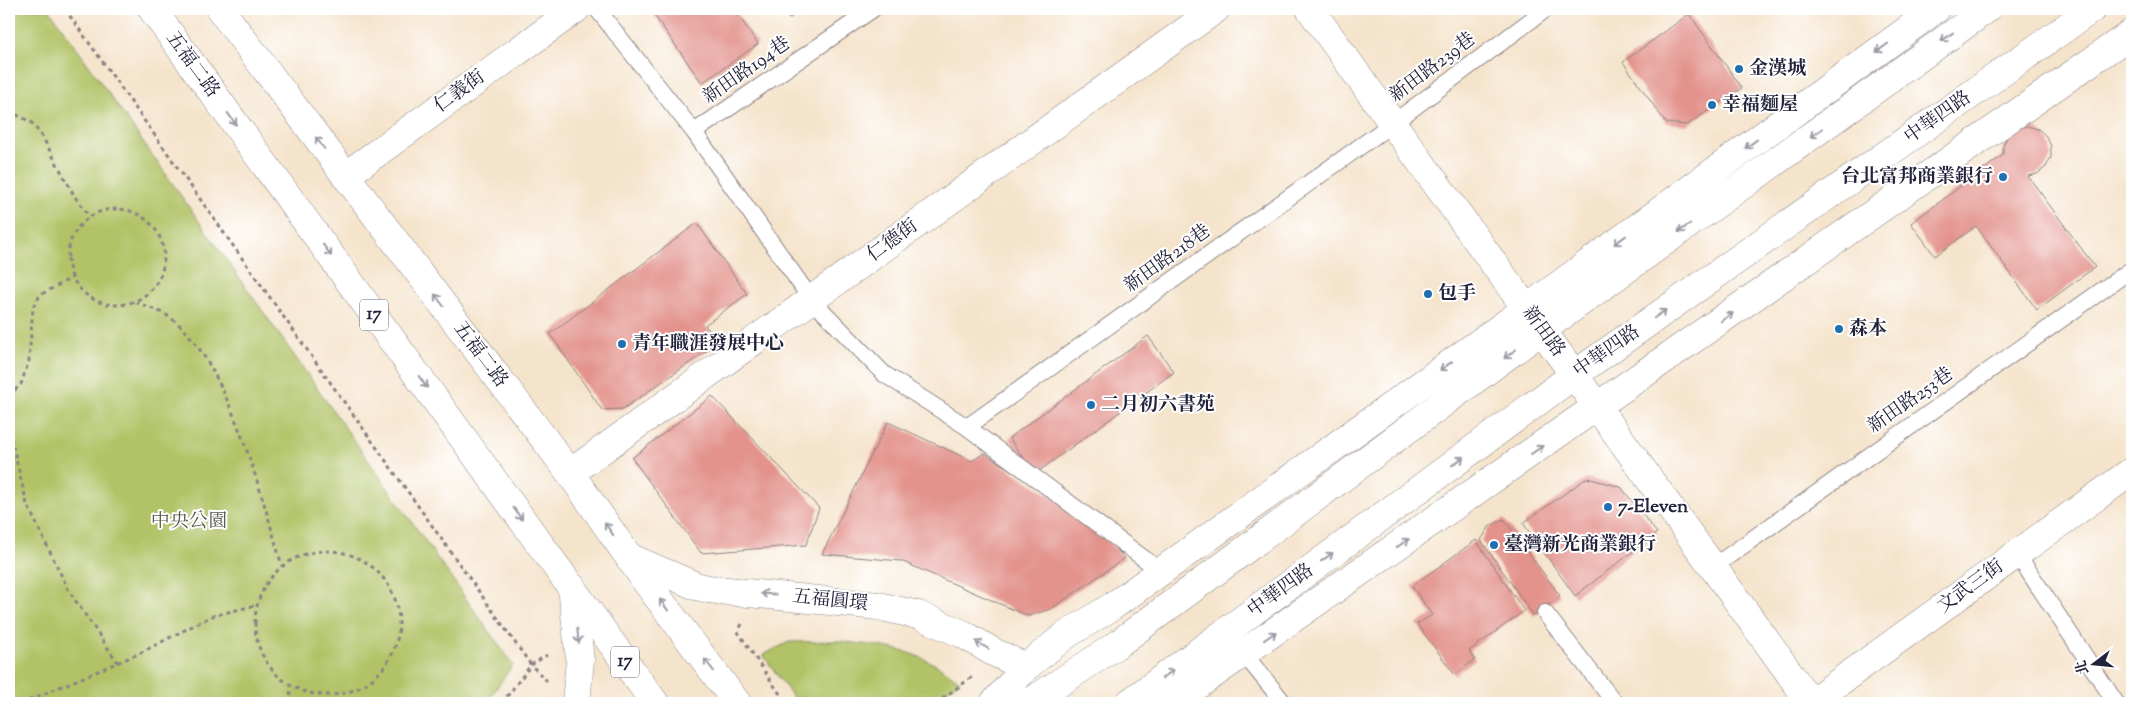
<svg xmlns="http://www.w3.org/2000/svg" width="2141" height="712" viewBox="0 0 2141 712" font-family="'Sorts Mill Goudy','Noto Serif TC',serif">
<rect width="100%" height="100%" fill="#fff"/>
<filter id="ink" filterUnits="userSpaceOnUse"><feTurbulence type="fractalNoise" baseFrequency=".02" numOctaves="2"/><feDisplacementMap in="SourceGraphic" scale="10" xChannelSelector="R" yChannelSelector="G"/><feConvolveMatrix kernelMatrix="1 2 1 2 8 2 1 2 1" color-interpolation-filters="sRGB"/></filter>
<filter id="wash" filterUnits="userSpaceOnUse"><feTurbulence type="fractalNoise" baseFrequency=".0096" numOctaves="4" result="noise"/><feDisplacementMap in="SourceGraphic" scale="20" xChannelSelector="R" yChannelSelector="G"/><feGaussianBlur stdDeviation="1.12" result="paint"/><feColorMatrix in="noise" values="0 0 0 0 0 0 0 0 0 0 0 0 0 0 0 0 0 1.4 0 .05"/><feComposite in="paint" operator="in"/></filter>
<g filter="url(#wash)">
<rect width="100%" height="100%" fill="#f5e4cc"/>
<!-- green -->
<path fill="#b1c366" stroke="#6a7250" d="M9 9H49L513 665 486 703H9Z
M837 641C888 647 917 648 960 681L928 703H797L763 655 789 642Z"/>
<g id="blocks">
<!-- building -->
<path fill="#e3938c" d="M650 9H734L758 44 702 83Z
M782 9H803L789 19Z
M1689 14 1742 88 1687 125 1666 123 1623 62Z
M2027 126 2038 129 2046 136 2051 146V157L2046 167 2037 174 2028 176 2095 267 2037 310 1976 226 1935 256 1911 223 2003 155V145L2008 136 2017 129Z
M697 223 747 294 705 325 718 343 623 409 602 410 550 334Z
M1148 336 1174 372 1035 474 1009 438Z
M712 396 819 508 806 545 701 553 632 458Z
M888 422 972 461 984 453 1084 517 1125 558 1051 609 1028 616 901 561 822 554Z
M1587 478 1621 487 1657 533 1575 596 1523 523Z
M1504 519 1560 596 1534 616 1481 540 1490 526Z
M1476 540 1524 611 1469 651 1475 659 1455 675 1417 624 1432 615 1412 586Z"/>
</g>
</g>
<g filter="url(#ink)">
<use href="#blocks" fill-opacity="0" stroke="#8c8384" stroke-width="1"/>
<g fill="none" stroke-linecap="round" stroke-linejoin="round">
<!-- lane casing -->
<g stroke="#8c8384" stroke-width="18">
<path id="lane" d="M597 9 694 132 811 299 884 374 967 427 1162 572
M694 132 873 9
M967 427 1393 123 1546 9
M2017 554 2116 703
M1713 567 2132 269
M1545 613 1615 703
M1244 654 1284 703"/>
</g>
<!-- street casing -->
<g stroke="#8c8384" stroke-width="29">
<path id="street" d="M1310 9 1811 703
M345 176 576 9
M570 473 1216 9
M1810 703 2132 471"/>
</g>
<!-- secondary casing -->
<g stroke="#8c8384" stroke-width="29">
<path id="secondary" d="M629 557 696 586 708 589 878 606 918 615 963 634 993 652 1026 667
M572 587 580 660 576 703
M994 703 1026 667 1066 635 1113 606 1526 309 1936 9
M1029 703 1115 646 1542 330 1987 9
M1129 703 1574 375 2092 9
M1172 703 2132 33"/>
</g>
<!-- primary casing -->
<g stroke="#8c8384" stroke-width="29">
<path id="primary" d="M152 9 655 703
M220 9 570 473 647 583 737 703"/>
</g>
<!-- path -->
<path stroke="#8c8384" stroke-width="3" stroke-dasharray="4 4" stroke-linecap="butt" d="M65 9 531 665 547 681
M9 111 31 122 42 136 75 197 90 217
M68 257a48 48 0 1 1 96 0a48 48 0 1 1-96 0Z
M136 302C147 307 161 311 171 318 227 359 263 500 282 566
M9 396 21 384 29 361 33 307 40 295 73 277
M9 430 27 504 69 591 118 663
M255 623a72 72 0 1 1 144 0a72 72 0 1 1-144 0Z
M742 624 738 632 786 703
M22 703 138 654 212 616 257 605
M289 703 291 686
M502 703 531 665 547 655
M936 703 972 677"/>
<!-- lane -->
<use href="#lane" stroke="#fff" stroke-width="16"/>
<!-- street -->
<use href="#street" stroke="#fff" stroke-width="28"/>
<!-- secondary -->
<use href="#secondary" stroke="#fff" stroke-width="28"/>
<!-- primary -->
<use href="#primary" stroke="#fff" stroke-width="28"/>
</g>
<!-- one-way arrows -->
<defs><path id="oneway-shaft" d="M-6 0H5M1.5-3L5.5 0L1.5 3" fill="none" stroke-width="1.6" stroke-linecap="round" stroke-linejoin="round" transform="scale(1.25)"/></defs>
<g stroke="#9c9ca7">
<use href="#oneway-shaft" transform="translate(1947 37) rotate(144)"/>
<use href="#oneway-shaft" transform="translate(1882 48) rotate(144)"/>
<use href="#oneway-shaft" transform="translate(232 119) rotate(54)"/>
<use href="#oneway-shaft" transform="translate(1816 133) rotate(144)"/>
<use href="#oneway-shaft" transform="translate(320 143) rotate(-127)"/>
<use href="#oneway-shaft" transform="translate(1751 144) rotate(144)"/>
<use href="#oneway-shaft" transform="translate(1684 228) rotate(144)"/>
<use href="#oneway-shaft" transform="translate(1620 240) rotate(144)"/>
<use href="#oneway-shaft" transform="translate(327 250) rotate(54)"/>
<use href="#oneway-shaft" transform="translate(439 300) rotate(-127)"/>
<use href="#oneway-shaft" transform="translate(1660 314) rotate(-35)"/>
<use href="#oneway-shaft" transform="translate(1727 317) rotate(-35)"/>
<use href="#oneway-shaft" transform="translate(1510 354) rotate(143)"/>
<use href="#oneway-shaft" transform="translate(1446 366) rotate(144)"/>
<use href="#oneway-shaft" transform="translate(423 382) rotate(54)"/>
<use href="#oneway-shaft" transform="translate(1537 450) rotate(-35)"/>
<use href="#oneway-shaft" transform="translate(1458 461) rotate(-36)"/>
<use href="#oneway-shaft" transform="translate(518 514) rotate(54)"/>
<use href="#oneway-shaft" transform="translate(609 529) rotate(-125)"/>
<use href="#oneway-shaft" transform="translate(1403 543) rotate(-35)"/>
<use href="#oneway-shaft" transform="translate(1327 557) rotate(-36)"/>
<use href="#oneway-shaft" transform="translate(768 594) rotate(-174)"/>
<use href="#oneway-shaft" transform="translate(664 605) rotate(-126)"/>
<use href="#oneway-shaft" transform="translate(578 636) rotate(84)"/>
<use href="#oneway-shaft" transform="translate(1270 636) rotate(-35)"/>
<use href="#oneway-shaft" transform="translate(982 645) rotate(-149)"/>
<use href="#oneway-shaft" transform="translate(709 665) rotate(-128)"/>
<use href="#oneway-shaft" transform="translate(1168 674) rotate(-36)"/>
</g>
</g>
<!-- markers -->
<g fill="#1f6fb2" stroke="#fff" stroke-width="2">
<circle cx="1739" cy="69" r="5"/>
<circle cx="1712" cy="105" r="5"/>
<circle cx="2003" cy="177" r="5"/>
<circle cx="1428" cy="294" r="5"/>
<circle cx="1839" cy="329" r="5"/>
<circle cx="622" cy="344" r="5"/>
<circle cx="1091" cy="405" r="5"/>
<circle cx="1608" cy="507" r="5"/>
<circle cx="1494" cy="545" r="5"/>
</g>
<g text-anchor="middle" dominant-baseline="central" stroke-width="4" stroke-linejoin="round" paint-order="stroke">
<!-- shield labels -->
<g fill="#fff" stroke="#646476" stroke-width="1">
<rect x="360" y="299.5" width="28" height="31" rx="4"/>
<rect x="611" y="646.5" width="28" height="31" rx="4"/>
</g>
<g font-size="18" font-weight="bold" fill="#22223b">
<text x="374" y="315">17</text>
<text x="625" y="662">17</text>
</g>
<!-- street labels -->
<g font-size="19" fill="#22223b" stroke="#fff">
<text transform="translate(192 65) rotate(54)">五福二路</text>
<text transform="translate(1433 68) rotate(-37)">新田路239巷</text>
<text transform="translate(747 71) rotate(-35)">新田路194巷</text>
<text transform="translate(460 92) rotate(-36)">仁義街</text>
<text transform="translate(1938 118) rotate(-35)">中華四路</text>
<text transform="translate(893 241) rotate(-36)">仁德街</text>
<text transform="translate(1168 259) rotate(-36)">新田路218巷</text>
<text transform="translate(1543 332) rotate(54)">新田路</text>
<text transform="translate(1607 352) rotate(-35)">中華四路</text>
<text transform="translate(480 355) rotate(53)">五福二路</text>
<text transform="translate(1911 401) rotate(-35)">新田路253巷</text>
<text transform="translate(1971 587) rotate(-36)">文武三街</text>
<text transform="translate(1281 591) rotate(-36)">中華四路</text>
<text transform="translate(830 601) rotate(6)">五福圓環</text>
</g>
<!-- poi labels -->
<g font-size="19" font-weight="bold" fill="#22223b" stroke="#fff" text-anchor="start">
<text x="1749" y="69">金漢城</text>
<text x="1722" y="105">幸福麵屋</text>
<text x="1993" y="177" text-anchor="end">台北富邦商業銀行</text>
<text x="1438" y="294">包手</text>
<text x="1849" y="329">森本</text>
<text x="632" y="344">青年職涯發展中心</text>
<text x="1101" y="405">二月初六書苑</text>
<text x="1618" y="507">7-Eleven</text>
<text x="1504" y="545">臺灣新光商業銀行</text>
</g>
<!-- park labels -->
<g font-size="19" fill="#545a4a" stroke="#fff">
<text x="189" y="522">中央公園</text>
</g>
</g>
<!-- margin -->
<rect width="2141" height="712" fill="none" stroke="#fff" stroke-width="30"/>
<!-- north arrow -->
<g transform="translate(2094 664) rotate(254)" stroke="#ffffff" stroke-width="4" paint-order="stroke">
<path d="M0-4L9 19L0 12L-9 19Z" fill="#22223b"/>
<text y="-8" font-size="14" font-weight="bold" text-anchor="middle" fill="#22223b">北</text>
</g>
</svg>
